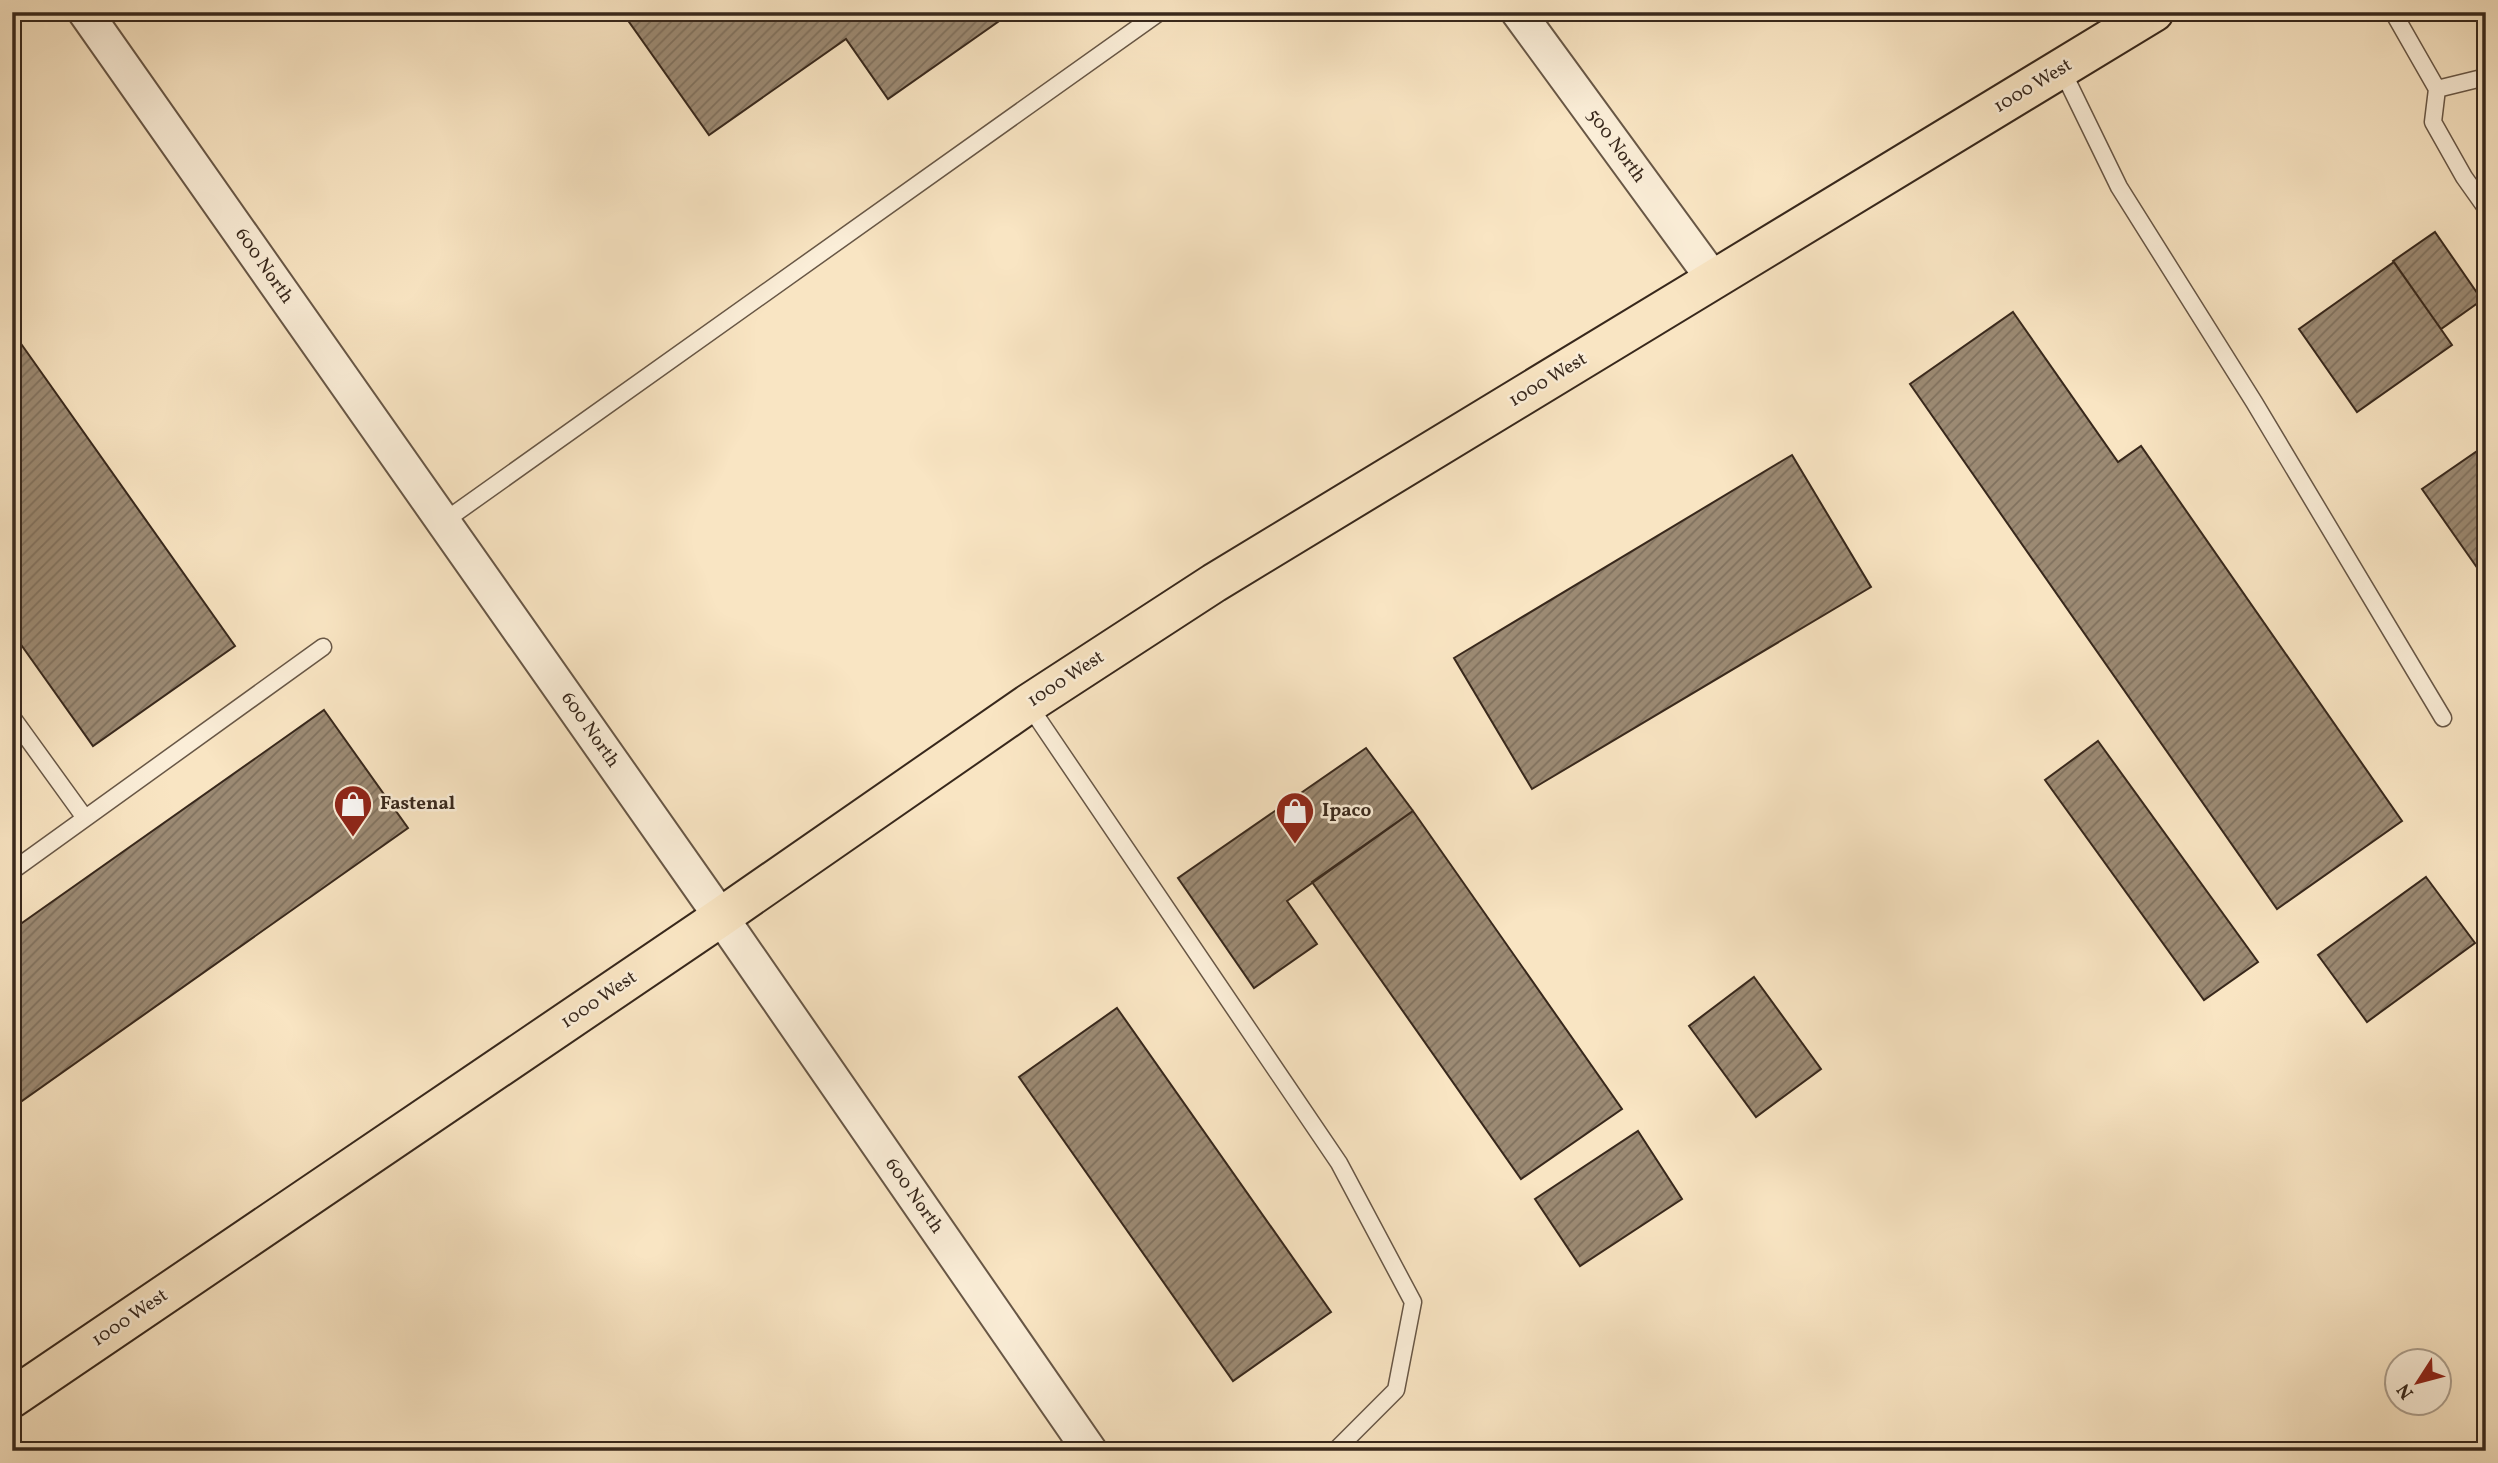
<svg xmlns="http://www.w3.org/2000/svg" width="2498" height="1463" viewBox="0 0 2498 1463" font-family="Vollkorn,serif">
<defs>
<pattern id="building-hatch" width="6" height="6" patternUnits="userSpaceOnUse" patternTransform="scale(1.75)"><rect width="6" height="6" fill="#9c8a73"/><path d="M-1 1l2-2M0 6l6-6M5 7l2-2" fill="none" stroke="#80715e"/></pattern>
</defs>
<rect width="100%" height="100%" fill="#f9e5c3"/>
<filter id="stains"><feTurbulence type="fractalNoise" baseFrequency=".00286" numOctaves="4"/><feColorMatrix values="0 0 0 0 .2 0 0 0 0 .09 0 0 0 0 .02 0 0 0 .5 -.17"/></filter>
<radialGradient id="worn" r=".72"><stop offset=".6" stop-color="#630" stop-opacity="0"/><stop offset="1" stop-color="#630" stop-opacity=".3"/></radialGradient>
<!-- building -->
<path fill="url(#building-hatch)" stroke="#38281c" stroke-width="2" d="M622 12H1012L888 99 846 39 709 135Z
M2435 232 2482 300 2441 329 2393 261Z
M2394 262 2452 345 2357 412 2299 329Z
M2013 312 2118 462 2141 446 2402 821 2277 909 1910 384Z
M12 331 235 646 93 746 12 632Z
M2486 445V578L2485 579 2422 489Z
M1792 455 1871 587 1532 789 1454 658Z
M324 710 408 828 12 1108V930Z
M2098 741 2258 962 2204 1000 2045 780Z
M1366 748 1413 811 1287 901 1317 944 1254 988 1178 878Z
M1413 811 1622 1109 1521 1179 1312 882Z
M2426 877 2475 943 2367 1022 2318 955Z
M1754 977 1821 1069 1756 1117 1689 1026Z
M1117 1008 1331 1312 1233 1381 1019 1077Z
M1638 1131 1682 1199 1580 1266 1535 1199Z"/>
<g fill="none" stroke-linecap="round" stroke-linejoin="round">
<!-- lane casing -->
<g stroke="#685746" stroke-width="19">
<path id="lane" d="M2393 12 2437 89 2433 122 2464 177 2486 208
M2061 68 2119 187 2254 402 2443 718
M2437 89 2486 77
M443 522 1160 12
M1028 704 1339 1163 1413 1302 1396 1390 1335 1451
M12 717 85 818
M12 871 323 647"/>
</g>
<!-- street casing -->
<g stroke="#685746" stroke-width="37">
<path id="street" d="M85 12 721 917 1090 1451
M1518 12 1714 280"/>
</g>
<!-- primary casing -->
<g stroke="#38281c" stroke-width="42">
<path id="primary" d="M12 1398 721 917 1028 704 1214 583 2154 12"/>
</g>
<!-- lane -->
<use href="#lane" stroke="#fbeed8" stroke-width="16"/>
<!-- street -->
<use href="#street" stroke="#fbeed8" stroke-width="33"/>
<!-- primary -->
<use href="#primary" stroke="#f9e5c3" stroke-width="38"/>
</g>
<!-- icons -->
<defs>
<g id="shop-pin" transform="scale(2.0125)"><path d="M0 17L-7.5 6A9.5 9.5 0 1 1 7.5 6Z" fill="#8f2418" stroke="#fbeed8"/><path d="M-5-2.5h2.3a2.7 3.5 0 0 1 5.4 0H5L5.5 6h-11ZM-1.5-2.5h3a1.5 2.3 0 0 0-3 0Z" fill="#fff"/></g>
</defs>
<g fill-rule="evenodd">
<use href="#shop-pin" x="353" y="804"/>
<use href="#shop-pin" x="1295" y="811"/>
</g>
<g text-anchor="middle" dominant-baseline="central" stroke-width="5" stroke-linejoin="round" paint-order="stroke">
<!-- street labels -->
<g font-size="19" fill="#38281c" stroke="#fbeed8">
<text transform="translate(2033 86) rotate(-31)">1000 West</text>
<text transform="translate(1616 146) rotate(54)">500 North</text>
<text transform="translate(264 266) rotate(55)">600 North</text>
<text transform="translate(1548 380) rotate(-31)">1000 West</text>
<text transform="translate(1066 679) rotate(-33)">1000 West</text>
<text transform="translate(590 730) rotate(55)">600 North</text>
<text transform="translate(599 1000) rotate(-34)">1000 West</text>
<text transform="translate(914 1196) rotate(55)">600 North</text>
<text transform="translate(130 1318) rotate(-34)">1000 West</text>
</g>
<!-- poi labels -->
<g font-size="19" font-weight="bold" fill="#38281c" stroke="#fbeed8" text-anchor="start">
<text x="380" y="804">Fastenal</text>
<text x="1322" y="811">Ipaco</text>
</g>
</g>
<!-- margin -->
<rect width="2498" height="1463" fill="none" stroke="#f9e5c3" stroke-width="42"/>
<rect x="14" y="14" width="2470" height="1435" fill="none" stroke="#38281c" stroke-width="3.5"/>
<rect x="21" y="21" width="2456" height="1421" fill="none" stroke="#38281c" stroke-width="2"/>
<!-- north arrow -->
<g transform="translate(2418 1382) rotate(234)"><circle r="33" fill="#fbeed8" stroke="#ad9f8d" stroke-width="2"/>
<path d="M0-5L12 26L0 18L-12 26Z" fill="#8f2418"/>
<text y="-10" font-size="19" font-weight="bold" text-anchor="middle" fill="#38281c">N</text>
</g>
<rect width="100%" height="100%" filter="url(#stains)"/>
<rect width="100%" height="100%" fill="url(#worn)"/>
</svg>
